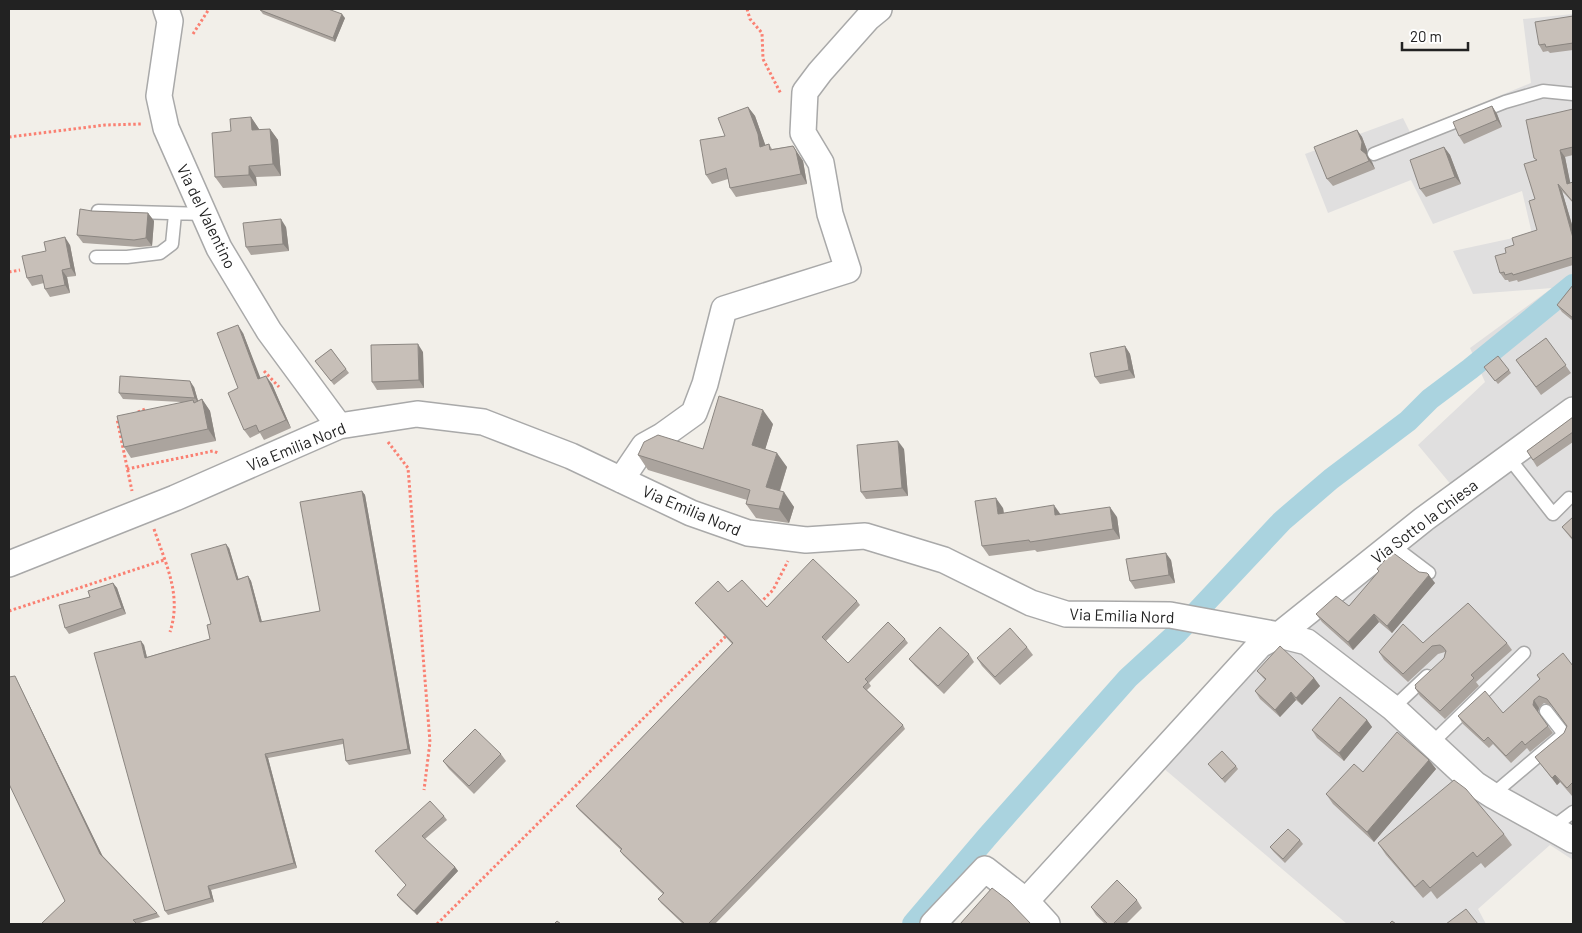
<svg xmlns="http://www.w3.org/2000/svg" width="1582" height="933" viewBox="0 0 1582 933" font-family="Barlow,sans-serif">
<rect width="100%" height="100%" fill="#f2efe9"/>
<!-- residential -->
<path fill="#e0dfdf" d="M1573 14V860L1550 845 1478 909 1486 924H1347L1149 756 1453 487 1418 445 1485 382 1470 348 1552 288 1473 294 1453 251 1532 234 1522 191 1433 224 1411 180 1328 213 1305 154 1403 118 1410 132 1531 83 1523 19Z"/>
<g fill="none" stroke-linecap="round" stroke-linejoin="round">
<!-- canal -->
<path stroke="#aad3df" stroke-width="22" d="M913 924 987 837 1128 678 1176 634 1282 521 1331 479 1408 421 1430 399 1470 369 1573 285"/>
<!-- lane casing -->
<g stroke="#a9a9a9" stroke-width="15">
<path id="lane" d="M1374 154 1505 102 1543 91 1573 94
M98 211 205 214
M96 257H127L160 253 172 244 175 214
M1509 458 1553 514 1569 498
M1392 545 1429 573
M1393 708 1427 676
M1432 743 1524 653
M1492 795 1564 734 1546 711
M1553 827 1573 812"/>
</g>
<!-- street casing -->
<g stroke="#a9a9a9" stroke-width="28">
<path id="street" d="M166 9 170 21 159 96 166 128 219 248 269 331 339 426
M621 480 644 446 662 436 694 413 705 384 724 309 848 270 830 214 821 163 803 133 805 92 820 72 868 18 879 9
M9 564 175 498 339 426 417 414 483 422 571 456 691 513 748 533 806 540 865 536 944 560 1031 603 1066 614 1170 615 1279 635 1307 642 1393 708 1475 784 1492 795 1573 840
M1026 901 1260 645 1279 635 1424 519 1573 410
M933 924 985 869 1026 901 1047 924"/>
</g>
<!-- path -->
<path stroke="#fa8072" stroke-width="3" stroke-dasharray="2.5 2.5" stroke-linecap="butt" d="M747 9 750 19 762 33 763 59 781 94
M193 34 209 9
M9 137 105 125 142 124
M9 272 20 270
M264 371 279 387
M138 412 145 409
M120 418 117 419 132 491
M388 442 408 468 430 742 424 790
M127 469 213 451 218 453
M154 529C166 565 182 595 170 632
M760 603 773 590 788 561
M9 611 164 560
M437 924 727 635"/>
<!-- lane -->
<use href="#lane" stroke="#fff" stroke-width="12"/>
<!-- street -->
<use href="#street" stroke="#fff" stroke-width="25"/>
</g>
<!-- wall -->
<path fill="#aba49e" d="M260 10 345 18 335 42 263 14Z
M1573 16V50L1550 53 1548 51 1543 52 1539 45Z
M1492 106 1497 114 1502 127 1464 144 1459 136Z
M748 107 755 116 765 145 769 144 772 149 793 146 803 161 807 184 736 197 730 188 728 179 712 184 706 175 725 136Z
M1573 109V155L1565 157 1570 183 1573 182V203L1562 191 1573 228V265L1518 282 1517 280 1509 282 1508 280H1505L1500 273 1506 253 1514 245 1537 230 1535 199 1536 160Z
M251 117 259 129V130L270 129 278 140 281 176 256 177 257 186 223 188 215 177 231 131Z
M1357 130 1362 137 1367 150V155L1372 162 1375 169 1333 186 1327 179Z
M1444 147 1450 155 1461 184 1426 197 1420 189Z
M92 211 148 213 154 221 152 246 139 247 83 243 77 235Z
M286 227 289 251 251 255 246 247Z
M70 245 76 276 67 277 70 293 50 297 45 289 44 283 32 286 27 278 46 251Z
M1573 285V321L1562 312 1557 305Z
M243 333 260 379 272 384 291 428 264 440 260 433 250 438 244 430Z
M1546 338 1571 373 1541 395 1516 360Z
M1125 346 1130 354 1135 378 1100 384 1095 377Z
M331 349 349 373 334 385 315 361Z
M423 352 424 388 377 390 372 382Z
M1484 367 1509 370 1511 373 1498 384Z
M194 387 198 401 202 399 210 411 216 441 131 458 124 447 181 402 123 399 119 393Z
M1573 417V442L1537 467 1527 451Z
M773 424 765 449 787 467 780 491 794 507 789 523 756 518 746 504 747 500 648 470 638 455 703 449Z
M904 449 908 496 866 499 861 492Z
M362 491 365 495 411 754 349 765 346 761 343 744 268 758 297 868 211 890 214 902 168 915 165 911 144 645 147 657 210 639 211 624 229 548 238 579 248 576 251 581 262 622 320 611Z
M1003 508 1004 513 1117 517 1120 539 1037 552 1035 550 989 556 982 546Z
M1573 517V541L1562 527Z
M1171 560 1175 583 1135 589 1130 581Z
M1377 569 1419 572 1435 583 1392 633 1379 622 1353 650 1322 622 1316 614 1349 606 1379 572Z
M113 583 117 588 126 614 69 634 65 628 90 597Z
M728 592 767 607 857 601 860 605 826 641 848 663 905 639 908 643 869 683 871 686 867 690 903 725 905 729 715 924H683L661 903 658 899 663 894 623 855 620 851 621 850 579 810 576 806 732 644 695 603Z
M1423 643H1507L1512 650 1476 682 1479 686 1445 719 1420 696 1415 688 1444 658 1445 652 1438 654 1408 682 1384 660 1379 652Z
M1027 647 1033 655 1000 685 982 666 977 658Z
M969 654 974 662 944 694 915 666 909 659Z
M1573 666V794L1572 796 1560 782 1557 785 1535 757 1564 733 1567 726 1552 706 1544 703 1539 708 1538 712 1553 733 1530 752 1527 748 1511 763 1493 744 1489 748 1463 724 1458 716 1503 713 1540 680 1537 675Z
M1257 671 1314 678 1320 686 1302 705 1296 700 1280 717 1260 699 1255 691 1265 680Z
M15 676 17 680 102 855 157 913 160 917 136 924 65 901Z
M1367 720 1372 727 1344 761 1317 738 1312 730Z
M501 754 506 761 474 794 449 769 443 761Z
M1429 760 1436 769 1374 842 1333 804 1326 794 1363 772Z
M1208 764 1236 766 1238 769 1225 783Z
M444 816 447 820 425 839 455 867 458 871 417 915 400 899 397 895 406 885 375 851Z
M1504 834 1512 845 1485 868 1481 863 1437 899 1431 891 1423 898 1386 855 1378 843Z
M1300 840 1303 844 1285 863 1273 851 1270 847Z
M1137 900 1142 908 1126 924H1105L1096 915 1091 907Z"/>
<!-- shaded-wall -->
<path fill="#8b8681" d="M342 14 345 18 335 42 333 38Z
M1492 106 1497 114 1502 127 1497 120Z
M748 107 755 116 765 144 767 156 760 147Z
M251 117 259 129 260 142 252 130Z
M270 129 278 140 281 176 273 164Z
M1357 130 1362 137 1367 150V155L1372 162 1375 169 1361 150Z
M793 146 803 161 807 184 801 174Z
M1444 147 1450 155 1461 184 1455 177Z
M1560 150 1565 157 1572 191 1567 184Z
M249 166 256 177 257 186 249 175Z
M1558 184 1562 191 1573 228V238Z
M148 213 154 221 152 246 146 238Z
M281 219 286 227 289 251 283 244Z
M65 237 70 245 76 276 71 268Z
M62 270 67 277 70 293 65 285Z
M238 325 243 333 264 387 258 379Z
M418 344 423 352 424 388 419 380Z
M1125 346 1130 354 1135 378 1129 370Z
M266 376 272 384 291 428 286 420Z
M190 381 194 387 199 404 195 398Z
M202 399 210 411 216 441 208 429Z
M763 410 773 424 762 460 752 445Z
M898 441 904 449 908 496 902 488Z
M777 453 787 467 776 502 766 487Z
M362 491 365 495 411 754 408 749Z
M784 492 794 507 789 523 779 509Z
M996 498 1003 508 1005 524 998 514Z
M1054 505 1061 515H1055Z
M1110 507 1117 517 1120 539 1113 529Z
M226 544 229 548 240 584 237 580Z
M1166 553 1171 560 1175 583 1169 575Z
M1429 575 1435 583 1392 633 1387 626Z
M248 576 251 581 263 626 260 622Z
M113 583 117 588 126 614 122 608Z
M1374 614 1379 622 1353 650 1348 642Z
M141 641 144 645 148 662 145 658Z
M15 676 17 680 103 857 100 854Z
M1314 678 1320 686 1302 705 1296 698Z
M1291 692 1296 700 1280 717 1275 710Z
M1534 700 1539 708 1538 713 1533 705Z
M1367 720 1372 727 1344 761 1339 753Z
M265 754 268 758 297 868 294 863Z
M1429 760 1436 769 1374 842 1367 832Z
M1555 775 1560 782 1557 785 1552 778Z
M455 867 458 871 417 915 414 911Z
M208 886 211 890 214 902 211 898Z"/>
<!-- building -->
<path fill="#c7bfb8" stroke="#8b8681" d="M261 9H328L342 14 333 38 260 10Z
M1573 16V43L1546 47 1545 44 1539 45 1535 22Z
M1492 106 1497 120 1459 136 1453 122Z
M748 107 758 134 760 147 769 144 770 150 793 146 796 151 801 174 730 188 726 168 706 175 700 140 725 136 718 118Z
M1573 109V147L1560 150 1567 184 1573 182V202L1558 184 1573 238V257L1513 275 1512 273 1505 275 1504 272 1500 273 1495 256 1506 253 1505 248 1514 245 1512 238 1537 230 1529 201 1535 199 1524 164 1537 160 1534 158 1526 120Z
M251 117 252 130 270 129 273 164 249 166V175L215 177 212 133 231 131 230 119Z
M1357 130 1362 142 1361 150 1366 154 1369 161 1327 179 1314 147Z
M1444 147 1455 177 1420 189 1410 160Z
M80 209 92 211 148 213 146 238 134 240 77 235Z
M281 219 283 244 246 247 243 223Z
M65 237 71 268 62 270 65 285 45 289 42 275 27 278 22 256 46 251 44 242Z
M1573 285V318L1557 305Z
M238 325 258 379 266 376 286 420 259 432 256 425 244 430 228 393 238 388 217 333Z
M1546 338 1566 365 1536 387 1516 360Z
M418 344 419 380 372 382 371 345Z
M1125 346 1129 370 1095 377 1090 353Z
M331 349 346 369 331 381 315 361Z
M1498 356 1509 370 1495 381 1484 367Z
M120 376 190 381 195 398 119 393Z
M719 396 763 410 752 445 777 453 766 487 784 492 779 509 746 504 750 490 638 455 644 442 658 435 703 449Z
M202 399 208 429 124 447 117 416 193 400 194 403Z
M1573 417V432L1533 460 1527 451Z
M898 441 902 488 861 492 857 445Z
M362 491 408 749 346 761 343 739 265 754 294 863 208 886 211 898 165 911 94 653 141 641 145 658 210 639 207 625 211 624 191 554 226 544 237 580 248 576 260 622 320 611 300 502Z
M996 498 998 514 1054 505 1055 515 1110 507 1113 529 1030 542 1029 540 982 546 975 501Z
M1573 517V539L1562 527Z
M1392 552 1419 572 1427 573 1429 575 1387 626 1374 614 1348 642 1316 614 1336 596 1349 606 1379 571 1377 569Z
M1166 553 1169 575 1130 581 1126 559Z
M813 559 857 601 822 637 848 663 888 622 905 639 865 679 868 682 863 687 903 725 708 924H685L658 899 664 893 620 851 622 849 576 806 733 643 695 603 718 581 728 592 742 580 767 607Z
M113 583 122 608 65 628 59 605 90 597 88 591Z
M1468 603 1507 643 1471 675 1474 678 1440 711 1415 688 1416 687 1415 685 1444 658 1446 651 1443 647 1440 645 1432 646 1403 674 1379 652 1403 624 1423 643Z
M940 627 969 654 938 686 909 659Z
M1010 628 1027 647 995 677 977 658Z
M1280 646 1314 678 1296 698 1291 692 1275 710 1255 691 1266 679 1257 671Z
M1563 653 1573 666V782L1567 788 1555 775 1552 778 1535 757 1564 733 1567 726 1547 699 1539 696 1534 700 1533 705 1548 726 1525 745 1522 741 1506 756 1488 737 1484 741 1458 716 1485 691 1503 713 1540 679 1537 675Z
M15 676 100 854 157 913 133 920 137 924H41L65 901 9 784V677Z
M1340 697 1367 720 1339 753 1312 730Z
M475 729 501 754 469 786 443 761Z
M1397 732 1429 760 1367 832 1326 794 1354 764 1363 772Z
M1222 751 1236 766 1222 779 1208 764Z
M1454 780 1466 789 1504 834 1477 857 1473 852 1430 888 1423 880 1415 887 1378 843Z
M430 801 444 816 422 836 455 867 414 911 397 895 406 885 375 851Z
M1288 829 1300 840 1283 859 1270 847Z
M1117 880 1137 900 1113 924H1108L1091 907Z
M992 888 1009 901 1031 924H960Z
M1466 909 1478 924H1446Z
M557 921 561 924H554Z
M1392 921 1396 924H1389Z"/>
<g text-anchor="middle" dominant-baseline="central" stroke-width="4" stroke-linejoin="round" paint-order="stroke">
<!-- street labels -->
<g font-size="16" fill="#222" stroke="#fff">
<text transform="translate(207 216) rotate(64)">Via del Valentino</text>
<text transform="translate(296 446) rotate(-22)">Via Emilia Nord</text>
<text transform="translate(692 510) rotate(23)">Via Emilia Nord</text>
<text transform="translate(1424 521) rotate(-37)">Via Sotto la Chiesa</text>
<text transform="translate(1122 615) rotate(2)">Via Emilia Nord</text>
</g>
</g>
<!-- border -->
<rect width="1582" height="933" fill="none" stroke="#222222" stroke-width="20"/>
<!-- scale -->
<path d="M1402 42v8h66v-8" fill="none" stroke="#222222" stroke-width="2.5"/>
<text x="1410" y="42" font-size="15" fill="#222222" stroke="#ffffff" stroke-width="4" paint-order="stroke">20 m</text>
</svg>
